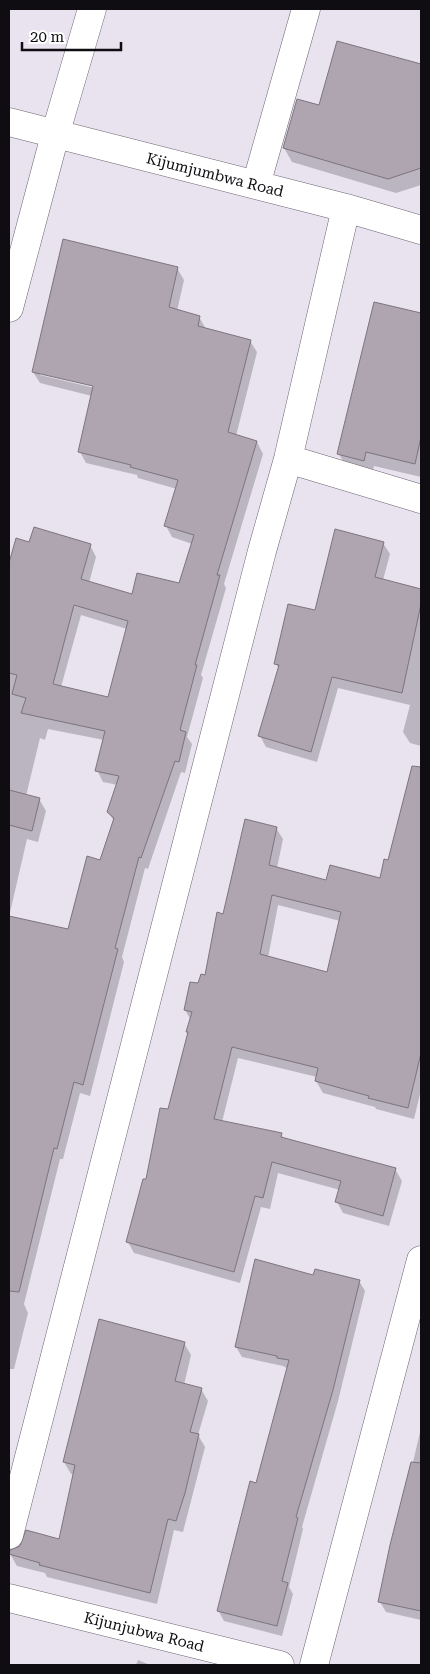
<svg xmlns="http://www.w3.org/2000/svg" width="430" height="1674" viewBox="0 0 430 1674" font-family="'Roboto Serif',serif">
<rect width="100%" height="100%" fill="#e9e3f0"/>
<!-- shadow -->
<path fill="#0003" fill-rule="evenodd" d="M338 43 421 65V185L396 193 292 162 284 148 320 106Z
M177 268 184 280 177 311 199 317 206 329 250 341 257 352 236 436 257 442 263 454 224 584 226 588 201 675 203 678 187 737 192 744 185 773 181 772 148 869 145 868 122 957 124 962 90 1096 80 1093 63 1159H60L24 1304 28 1313 14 1369H9V567L17 539 30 543 90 545 96 557 89 583 133 596 180 584 192 544 172 537 166 526 177 489 138 478 137 475 86 463 80 452 92 396 40 383 33 372ZM40 373 100 386 99 389 40 375ZM81 615 127 629 109 699 61 687ZM48 729 104 740 97 770 103 782 118 785 108 812 114 821 101 861 69 931 9 917 27 839 38 842 46 811 39 799 26 796 40 738 45 740Z
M375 303 421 315V477L374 466 372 474 347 468 339 454Z
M383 543 390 554 383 580 421 590V746L410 743 403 732 410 705 338 688 317 762 266 747 260 736 279 669 276 664 316 612Z
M421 805V1090L414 1119 376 1109 375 1107 323 1093 316 1081 317 1077 238 1058 222 1122 281 1134 284 1140 395 1169 402 1181 389 1226 343 1213 337 1202 340 1190 278 1173 270 1209 261 1207 240 1283 134 1253 128 1242 169 1111 191 1020 185 1010 199 985 206 977 224 915 276 828 283 839 277 868 327 881 381 880 389 861ZM278 905 340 921 327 974 268 958Z
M314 1277 359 1281 365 1291 338 1401 302 1527 303 1529 289 1587 293 1594 282 1636 224 1621 218 1610 257 1485 288 1369 283 1366 242 1357 236 1347Z
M184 1343 191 1355 184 1385 201 1389 208 1401 198 1435 205 1447 183 1532 174 1530 157 1604 47 1577 45 1573 17 1566 10 1554 60 1540 74 1474H71L64 1462Z
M421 1428V1620L386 1612 380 1602Z
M138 1660 150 1665H136Z"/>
<!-- building -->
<path fill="#aea5b0" stroke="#7c747f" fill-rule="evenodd" d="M337 41 421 64V168L388 179 283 148 297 99 319 105Z
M63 239 178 267 169 307 200 316 198 326 251 340 228 432 257 441 217 575H220L195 665H197L180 730 186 732 179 762 175 761 141 858 139 857 115 948 118 949 83 1085 74 1082 57 1149 54 1148 19 1292 9 1291V916L68 929 87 856 100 860 114 818 107 812 119 776 95 771 105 731 21 713 26 698 12 694 17 675 9 673V563L16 538 29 542 34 527 91 544 81 579 132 594 137 573 179 583 194 535 164 526 178 480 130 467 131 465 78 452 93 386 32 372ZM74 605 128 621 108 697 53 684Z
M374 302 421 313V437L415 464 366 452 364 461 337 454Z
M335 529 384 542 375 577 421 589V604L402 693 332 677 311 752 258 736 279 665 274 664 288 604 315 610Z
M412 766 421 767V1053L408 1108 368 1098 369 1096 315 1081 318 1068 232 1047 214 1119 282 1133 281 1137 396 1168 383 1216 335 1202 341 1181 272 1162 263 1198 255 1196 234 1272 126 1242 143 1179H146L160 1108 168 1109 188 1032H186L192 1012 184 1010 190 982 198 983 201 974 205 975 217 912 223 914 245 819 277 827 269 865 326 880 330 865 380 878 384 859 388 860ZM272 895 341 912 327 972 260 954Z
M9 790 40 798 32 831 9 825Z
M255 1259 313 1275 315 1269 360 1280 333 1390 296 1517 298 1518 282 1581 288 1583 277 1626 217 1611 250 1481 256 1483 289 1360 277 1358V1356L235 1347Z
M99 1319 185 1342 175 1381 202 1388 190 1432 199 1434 185 1493 176 1521 168 1519 150 1593 39 1565 40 1563 9 1554 10 1550 20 1546 26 1530 59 1539 75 1465 63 1462Z
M411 1462 421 1463V1611L378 1602 390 1545Z"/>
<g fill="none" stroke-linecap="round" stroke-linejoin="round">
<!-- minor casing -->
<g stroke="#6a6570" stroke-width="29">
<path id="minor" d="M9 122 346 208 421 230
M256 185 306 9
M9 308 55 135 92 9
M288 459 421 499
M9 1535 262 551 288 459 346 208
M9 1598 280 1665
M314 1665 421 1260"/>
</g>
<!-- minor -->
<use href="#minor" stroke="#fff" stroke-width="28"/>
</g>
<g text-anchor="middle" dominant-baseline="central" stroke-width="4" stroke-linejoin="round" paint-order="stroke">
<!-- street labels -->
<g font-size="15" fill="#0f0d11" stroke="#fff">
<text transform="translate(215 175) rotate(14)">Kijumjumbwa Road</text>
<text transform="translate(144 1632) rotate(14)">Kijunjubwa Road</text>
</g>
</g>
<!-- border -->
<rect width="430" height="1674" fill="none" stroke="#0f0d11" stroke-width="20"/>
<!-- scale -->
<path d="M22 42v8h99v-8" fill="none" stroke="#0f0d11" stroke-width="2.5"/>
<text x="30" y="42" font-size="15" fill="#0f0d11" stroke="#ffffff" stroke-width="4" paint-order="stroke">20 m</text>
</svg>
